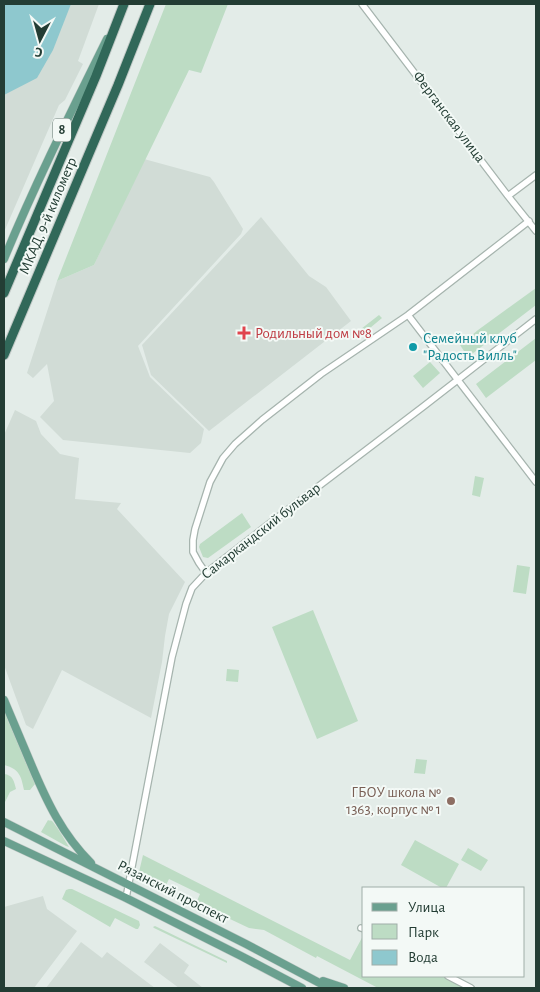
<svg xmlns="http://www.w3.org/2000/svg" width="540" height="992" viewBox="0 0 540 992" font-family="'Alegreya Sans',sans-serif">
<rect width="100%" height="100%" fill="#e3ece8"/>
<!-- built -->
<path fill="#d1dcd6" d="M4 4H99L78 61 83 64 65 100 59 105 4 232Z
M144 159 210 177 214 182 243 229 241 234 138 346 150 377 204 429 201 443 190 453 63 440 40 417 54 401 47 364 33 378 27 373 57 281 94 265Z
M261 217 309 276 326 287 351 321 209 431 151 375 142 345Z
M15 410 36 421 41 434 60 454 79 458 75 499 121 503 117 509 185 582 169 614 165 636 162 662 151 718 62 670 33 729 26 725 4 665V435Z
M43 896 47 909 77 931 34 988H4V907Z
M81 942 102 958 107 952 155 988H46Z
M160 943 189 965 184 973 203 988H179L144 962Z"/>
<!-- green -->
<path fill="#bddcc4" d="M166 4H228L201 73 189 70 94 265 57 281Z
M536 288V305L468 357 460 345 478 330Z
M379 315 382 318 364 333 361 329Z
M536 338V360L486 398 476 384Z
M430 362 440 373 423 388 413 376Z
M475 476 484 478 480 497 472 495Z
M242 513 251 527 208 558 203 557 199 547 200 544Z
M517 565 530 567 526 594 513 592Z
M313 610 358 721 317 739 272 627Z
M227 669 239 670 238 682 226 681Z
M4 711 35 784 30 790H24C21 775 19 769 4 765Z
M416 759 427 760 425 774 414 773Z
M4 774C13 775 14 781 16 789L10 792 4 804Z
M48 820C49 821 51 820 52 821 54 822 67 843 69 847L66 846 41 832Z
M415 840 459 864 446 888H442L401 865Z
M468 848 488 860 481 871 461 860Z
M143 855 350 960 364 934V976H445L468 988H378L317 956 316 958 264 930 249 928 196 903 200 894 169 879 164 889 144 879 139 872Z
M69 889H72L139 921 140 925 138 929H136L115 918 110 927 62 899 66 890Z
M155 926 227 961V963L154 928 153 927Z"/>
<!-- water -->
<path fill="#8ec8ce" d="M4 4H71L53 50 37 78 4 95Z"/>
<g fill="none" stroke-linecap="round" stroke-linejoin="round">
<!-- minor casing -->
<g stroke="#a6b4ae" stroke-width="8">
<path id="minor" d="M362 4 508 196 536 231
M508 196 536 175
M408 315 536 482
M206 573 199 563 193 552V540L195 529 210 482 223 458 235 444 262 420 321 374 408 315 529 221
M126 898 172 657 186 604 192 588 206 573 265 527 424 406 536 319
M361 928 364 929
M448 976 471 988"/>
</g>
<!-- major casing -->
<g stroke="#c1c9c6" stroke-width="9">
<path id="major" d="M4 259C35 184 71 112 107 39
M4 700C13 721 22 743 31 764 47 802 62 834 91 863
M4 822 246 944 329 988
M4 841 126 898 241 956 302 988
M323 981 344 988"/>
</g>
<!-- highway casing -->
<g stroke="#c1c9c6" stroke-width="11">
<path id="highway" d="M4 293 96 76 124 4
M4 355 118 85 150 4"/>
</g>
<!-- minor -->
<use href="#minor" stroke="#fff" stroke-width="5.5"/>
<!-- major -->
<use href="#major" stroke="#6aa08f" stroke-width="8"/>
<!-- highway -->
<use href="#highway" stroke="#316859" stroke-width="9"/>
</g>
<!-- markers -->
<path fill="#e0444e" stroke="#f3f9f6" stroke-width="2" d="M241.5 325.5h5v5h5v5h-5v5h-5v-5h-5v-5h5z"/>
<circle fill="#0f9aa8" stroke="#f3f9f6" stroke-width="2" cx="413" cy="347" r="5"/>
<circle fill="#8d6e63" stroke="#f3f9f6" stroke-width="2" cx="451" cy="801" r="5"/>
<g text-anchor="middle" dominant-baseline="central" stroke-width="4" stroke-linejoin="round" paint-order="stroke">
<!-- shield labels -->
<rect fill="#f3f9f6" stroke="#61756e" stroke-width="1" x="53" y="118.5" width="18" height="23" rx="4"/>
<g font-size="14" font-weight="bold" fill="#233d34">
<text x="62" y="130">8</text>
</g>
<!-- street labels -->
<g font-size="15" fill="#233d34" stroke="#f3f9f6">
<text transform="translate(449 117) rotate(53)">Ферганская улица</text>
<text transform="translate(48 216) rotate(-67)">МКАД, 9-й километр</text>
<text transform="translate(261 531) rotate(-38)">Самаркандский бульвар</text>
<text transform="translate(173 892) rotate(27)">Рязанский проспект</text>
</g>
<!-- health labels -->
<g font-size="15" fill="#be3a42" stroke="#f3f9f6" text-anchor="start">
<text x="255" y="333">Родильный дом №8</text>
</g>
<!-- culture labels -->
<g font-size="15" fill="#0d838f" stroke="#f3f9f6" text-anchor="start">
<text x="423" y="338">Семейный клуб<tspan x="423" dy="17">"Радость Вилль"</tspan></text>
</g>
<!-- education labels -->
<g font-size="15" fill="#785e54" stroke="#f3f9f6" text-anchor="end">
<text x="441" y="792">ГБОУ школа №<tspan x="441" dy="17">1363, корпус № 1</tspan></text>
</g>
</g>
<!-- border -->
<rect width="540" height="992" fill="none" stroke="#233d34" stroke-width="10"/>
<!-- legend -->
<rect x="362" y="887" width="162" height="90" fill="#f3f9f6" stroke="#a0aea8"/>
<rect x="372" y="903" width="25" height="8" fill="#6aa08f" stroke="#a0aea8"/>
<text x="408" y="912" font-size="15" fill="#233d34">Улица</text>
<rect x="372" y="924" width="25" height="15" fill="#bddcc4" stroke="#a0aea8"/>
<text x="408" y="937" font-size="15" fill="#233d34">Парк</text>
<rect x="372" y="950" width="25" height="15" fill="#8ec8ce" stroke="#a0aea8"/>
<text x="408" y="962" font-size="15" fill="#233d34">Вода</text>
<!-- north arrow -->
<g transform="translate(40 40) rotate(186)" stroke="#f3f9f6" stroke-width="4" paint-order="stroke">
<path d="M0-4L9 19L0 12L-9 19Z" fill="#233d34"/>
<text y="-8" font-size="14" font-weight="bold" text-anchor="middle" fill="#233d34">С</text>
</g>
</svg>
